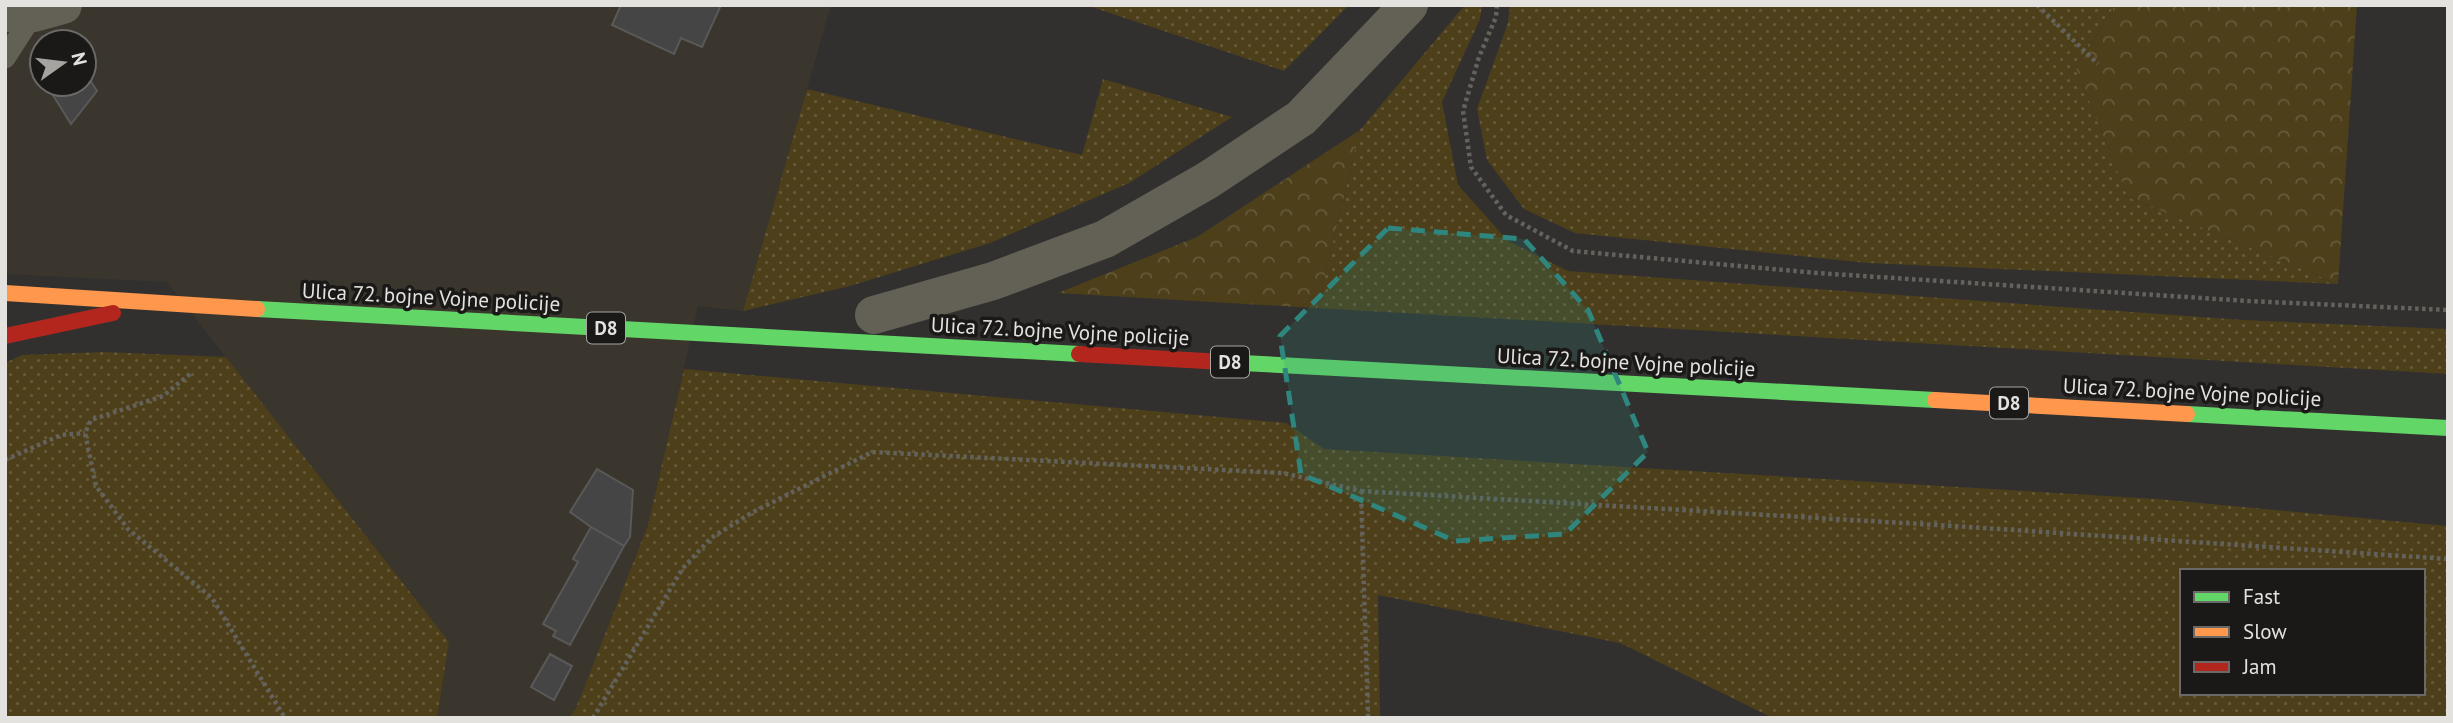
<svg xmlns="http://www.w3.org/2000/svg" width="2453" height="723" viewBox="0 0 2453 723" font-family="'PT Sans',sans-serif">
<defs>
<pattern id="grass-dots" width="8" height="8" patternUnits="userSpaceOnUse" patternTransform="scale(1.75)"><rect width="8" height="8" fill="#4c3f1a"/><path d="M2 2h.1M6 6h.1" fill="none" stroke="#665a3b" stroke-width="1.8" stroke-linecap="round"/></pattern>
<pattern id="forest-crowns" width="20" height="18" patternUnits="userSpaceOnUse" patternTransform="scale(1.75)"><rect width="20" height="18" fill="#4c3f1a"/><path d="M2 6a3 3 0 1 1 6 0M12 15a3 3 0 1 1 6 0" fill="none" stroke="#665a3b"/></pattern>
</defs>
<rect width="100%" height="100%" fill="#32302e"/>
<!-- built -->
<path fill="#3a362d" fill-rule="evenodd" d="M5 5H831L743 311 698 306 648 525 576 708 569 718H437L449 642 167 282 5 274ZM42 42H84V84H42Z"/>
<!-- grass -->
<path fill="url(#grass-dots)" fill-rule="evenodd" d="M1086 5H1349L1284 71Z
M1465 5H1482L1480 19 1442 102 1458 185 1508 241 1568 271 2243 320 2448 329V374L1317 308 1360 130Z
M1510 5H2115L2076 68 2128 197 2338 284 1868 263 1575 233 1524 209 1487 160 1477 109 1508 23Z
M1103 79 1232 117 1129 183 990 243 850 286 743 311 807 89 1082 155Z
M104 352 226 357 449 642 437 718H5V363L22 355Z
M684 369 1286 423 1324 449 2157 499 2448 526V718H1773L1620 643 1378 595 1380 718H569L576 708 648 525ZM2182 571H2423V693H2182Z"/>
<!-- forest -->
<path fill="url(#forest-crowns)" d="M2115 5H2357L2338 284 2128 197 2076 68Z
M1360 130 1317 308 1058 293 1197 237Z"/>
<!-- building -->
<path fill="#464545" stroke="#5a5958" stroke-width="2" d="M621 5H721L702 47 681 38 674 54 612 25Z
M84 71 97 91 71 124 46 84H84Z
M597 469 633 490 630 537 624 546 591 527 570 512Z
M591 527 624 546 570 645 553 636 556 631 543 624 578 562 573 559Z
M550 654 572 666 554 700 531 687Z"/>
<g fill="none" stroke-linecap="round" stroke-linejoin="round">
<!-- path -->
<path stroke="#64625c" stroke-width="4.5" stroke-dasharray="3.5 3.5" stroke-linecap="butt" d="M1497 5 1496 17 1479 57 1463 111 1471 167 1506 215 1573 251 1817 273 2248 301 2448 310
M2037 5 2098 64
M190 374 163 396 91 420 85 433 96 486 128 529 212 598 285 718
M5 460 61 435 85 433
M1361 491 1954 526 2448 559
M593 718 683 568 711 538 753 512 872 452 1283 473 1361 491 1368 718"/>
<!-- lane -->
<path stroke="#636056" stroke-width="21" d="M5 58 34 13"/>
<!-- street -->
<path stroke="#636056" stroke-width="38" d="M5 13H34L63 5
M874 315 993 281 1105 239 1208 180 1301 118 1409 5"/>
<!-- fast -->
<path stroke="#63d668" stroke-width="16" d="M257 309 1079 354
M1242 363 1935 400
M2187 414 2448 428"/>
<!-- slow -->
<path stroke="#ff974d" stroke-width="16" d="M5 293 257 309
M1935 400 2187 414"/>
<!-- jam -->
<path stroke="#b3261e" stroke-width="16" d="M5 336 113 313
M1079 354 1242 363"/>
</g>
<!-- marked area -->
<path fill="#2f867f" fill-opacity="0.2" stroke="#2f867f" stroke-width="5" stroke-dasharray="14 9" stroke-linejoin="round" d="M1388 228 1524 239 1588 310 1648 452 1565 534 1455 541 1301 474 1280 336Z"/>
<g text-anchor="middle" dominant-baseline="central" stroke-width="7" stroke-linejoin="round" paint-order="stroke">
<!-- shield labels -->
<g fill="#1a1917" stroke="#a7a6a3" stroke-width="2">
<rect x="587" y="312.5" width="38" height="31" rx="5"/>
<rect x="1211" y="346.5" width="38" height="31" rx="5"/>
<rect x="1990" y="387.5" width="38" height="31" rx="5"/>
</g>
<g font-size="19" font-weight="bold" fill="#e3e2df">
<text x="606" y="328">D8</text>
<text x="1230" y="362">D8</text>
<text x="2009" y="403">D8</text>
</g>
<!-- street labels -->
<g font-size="21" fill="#e3e2df" stroke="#1a1917">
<text transform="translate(431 297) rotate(3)">Ulica 72. bojne Vojne policije</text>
<text transform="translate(1060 331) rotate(3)">Ulica 72. bojne Vojne policije</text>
<text transform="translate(1626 362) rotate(3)">Ulica 72. bojne Vojne policije</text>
<text transform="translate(2192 392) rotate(3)">Ulica 72. bojne Vojne policije</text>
</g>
</g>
<!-- border -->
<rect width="2453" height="723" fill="none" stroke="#e3e2df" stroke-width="14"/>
<!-- legend -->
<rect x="2180" y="569" width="245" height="126" fill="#1a1917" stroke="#6a6967" stroke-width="2"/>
<rect x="2194" y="592" width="35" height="10" fill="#63d668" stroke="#6a6967" stroke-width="2"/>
<text x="2243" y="604" font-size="21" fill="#e3e2df">Fast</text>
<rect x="2194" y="627" width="35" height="10" fill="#ff974d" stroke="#6a6967" stroke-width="2"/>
<text x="2243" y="639" font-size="21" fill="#e3e2df">Slow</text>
<rect x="2194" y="662" width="35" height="10" fill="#b3261e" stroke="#6a6967" stroke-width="2"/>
<text x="2243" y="674" font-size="21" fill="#e3e2df">Jam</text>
<!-- north arrow -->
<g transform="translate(63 63) rotate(76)"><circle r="33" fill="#1a1917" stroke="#6a6967" stroke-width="2"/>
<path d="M0-5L12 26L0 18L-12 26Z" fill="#a5a4a1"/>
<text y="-10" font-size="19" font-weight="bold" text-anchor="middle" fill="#e3e2df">N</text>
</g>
</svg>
